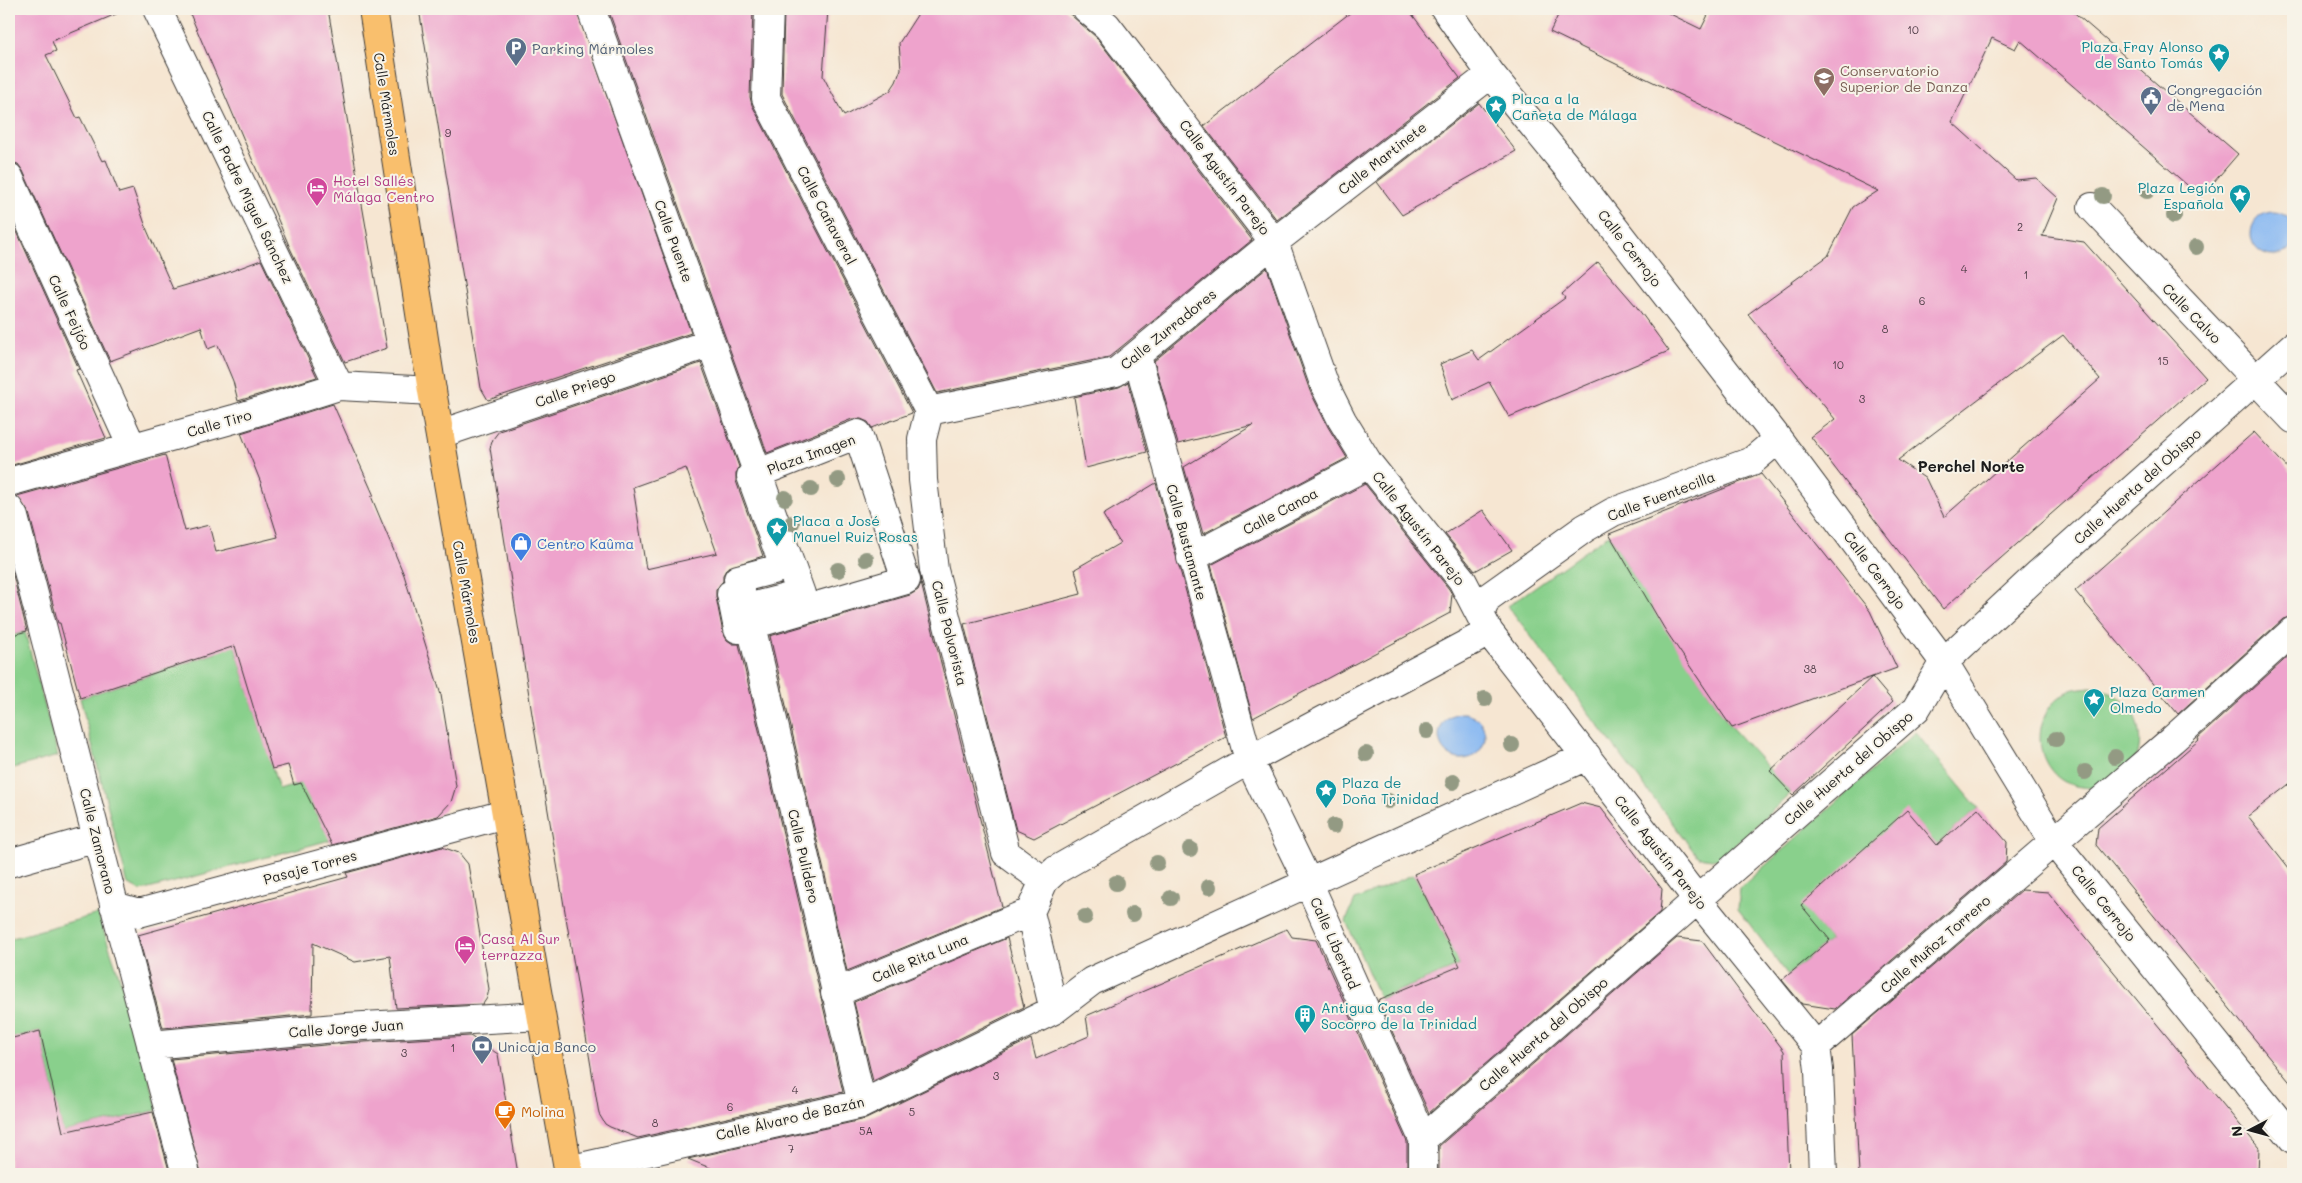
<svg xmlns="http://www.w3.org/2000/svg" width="2302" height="1183" viewBox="0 0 2302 1183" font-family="Mali,sans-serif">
<rect width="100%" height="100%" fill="#f7f3e8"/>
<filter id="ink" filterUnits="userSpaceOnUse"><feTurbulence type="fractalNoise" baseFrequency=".02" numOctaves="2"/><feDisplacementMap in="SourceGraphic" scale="10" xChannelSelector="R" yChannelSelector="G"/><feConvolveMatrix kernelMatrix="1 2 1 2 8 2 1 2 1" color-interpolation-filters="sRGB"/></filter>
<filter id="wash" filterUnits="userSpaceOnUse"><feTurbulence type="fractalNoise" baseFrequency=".0096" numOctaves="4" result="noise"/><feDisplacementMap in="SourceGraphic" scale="20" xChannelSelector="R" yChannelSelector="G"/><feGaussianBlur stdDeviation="1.12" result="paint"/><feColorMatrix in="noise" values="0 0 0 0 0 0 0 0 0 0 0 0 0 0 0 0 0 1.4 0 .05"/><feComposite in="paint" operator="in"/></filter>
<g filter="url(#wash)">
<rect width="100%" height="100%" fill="#f6e6d2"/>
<!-- green -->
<path fill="#89d08c" stroke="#527654" d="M1609 534 1666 630 1732 728 1791 793 1719 860 1698 857 1508 606Z
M227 620 279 790 302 783 325 831 352 820 356 833 141 891 128 885 80 698 216 653Z
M25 632 58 756 9 769V636Z
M2091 687C2117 692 2136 705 2139 733 2140 740 2140 750 2137 756 2131 765 2107 781 2098 788 2085 788 2071 787 2060 779 2029 755 2035 705 2072 690 2077 688 2085 688 2091 687Z
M1915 732 1978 808 1937 845 1907 811 1802 905 1830 940 1788 975 1738 909 1740 888Z
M1414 874 1460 965 1380 999 1346 921 1355 900Z
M98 914 130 1008 158 1110 63 1132 40 1031 9 1039V939Z"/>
<!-- water -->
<path fill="#86b7f2" stroke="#516a87" d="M2251 234a22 22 0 1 1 44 0a22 22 0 1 1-44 0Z
M1439 736a23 23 0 1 1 46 0a23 23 0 1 1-46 0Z"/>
<g id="blocks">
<!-- building -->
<path fill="#eea3cc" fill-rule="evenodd" d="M9 9H128L52 41 56 51 46 55 77 118 80 117 102 161 106 160 119 193 133 189 147 230 173 289 221 275 261 260 317 377 238 401 233 381 218 345 208 349 201 327 110 361 23 171 18 164 9 162Z
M188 9H328L387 348 345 362 290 248Z
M419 9H576L691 333 488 400 481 388Z
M608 9H753L750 97 752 105 912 413 872 428 868 422 861 419H852L767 453Z
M784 9H828L823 76 844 116 890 91 896 82 901 69 899 43 921 9H1064L1096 37 1252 240 1109 357 937 393 782 94Z
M1355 9H1408L1460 78 1277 220 1204 126Z
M1561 9H1660L1701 29 1711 9H2070L2238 154 2201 197 2020 40 2015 49 1992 38 1952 122 2016 180 2036 178 2058 198 2042 236 2084 242 2206 378 1943 609 1811 437 1835 419 1748 314 1828 256 1853 207 1878 191 1550 32ZM2063 335 2100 379 1944 517 1926 479 1898 460Z
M1479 103 1516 151 1402 215 1377 182Z
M9 214 79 369 76 370 106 438 9 466Z
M1598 262 1636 306 1669 351 1509 417 1489 382 1452 400 1440 364 1472 350 1479 360 1565 298 1562 294Z
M1267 268 1310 391 1328 427 1347 458 1203 534 1184 467 1253 425 1178 444 1154 361Z
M701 363 739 467 736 474V481L763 556 727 568 723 575V581L716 590V597L723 633 727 640 733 644H739L843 1092 638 1138 610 1127 605 1124 599 1114 534 727 490 448 493 439 499 431ZM686 468 717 553 646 569 633 487Z
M1128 382 1147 452 1086 468 1074 397 1119 387Z
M333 404 374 496H371L404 575 441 695 456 786 451 802 438 816 332 845 301 783 294 785 288 765 272 769 235 646 80 698 60 623H58L29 513 17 496 165 455 185 531 209 525 216 552 278 537 261 483 241 433Z
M2254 432 2293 474V616L2283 619 2178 714 2075 591Z
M1761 474 1870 611 1897 668 1872 677 1893 702 1793 795 1770 771 1872 677 1732 728 1664 628 1609 534Z
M1156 483 1226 737 1034 838 1016 830 964 624 1081 594 1075 569 1120 543 1103 515Z
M1365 484 1449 589 1452 594 1450 613 1253 718 1211 565Z
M1483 510 1512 550 1475 571 1445 534Z
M9 559 27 631 9 636Z
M921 583 1002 907 847 971 770 636 910 595 918 590Z
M2293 652V781L2248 816 2293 873V1086L2096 845 2098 828 2199 740 2198 738Z
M1581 803 1601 808 1662 889 1660 912 1429 1113 1378 1000 1460 966 1414 874Z
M1978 808 2007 842 2006 862 1835 1009 1802 1004 1782 980 1830 940 1801 905 1907 810 1937 845Z
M442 847 459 853 468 864 489 989 487 998 483 1004 396 1008 390 956 355 962 313 943 312 1014 163 1028 138 935 348 877 346 873Z
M2022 890 2048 892 2259 1148 2258 1174H1859L1852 1035Z
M1287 929 1292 937 1316 940 1407 1142V1174H725L688 1159 866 1119 1031 1039 1036 1059 1089 1036 1086 1016Z
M1007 938 1024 1007 873 1081 854 1002Z
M1677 938 1702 941 1784 1051 1789 1174H1439V1146Z
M40 1031 63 1132 153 1112 170 1174H9V1039Z
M470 1036 498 1054 518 1174H201L171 1059 347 1043Z"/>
</g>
</g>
<g filter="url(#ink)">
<use href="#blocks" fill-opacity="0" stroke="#3d3a37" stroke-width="1"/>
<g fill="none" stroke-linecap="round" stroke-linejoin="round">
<!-- minor casing -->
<g stroke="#3d3a37" stroke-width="30">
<path id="minor" d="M157 9 339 386
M591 9 801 594 747 608 862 1104
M769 9 766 98 929 411
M1087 9 1107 26 1274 242 1325 386 1342 420 1369 464 1462 580 1489 632 1697 899 1816 1046 1819 1070 1823 1174
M1445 9 1491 74 1567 167 1778 439 1944 662 2054 842 2293 1139
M9 177 132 447
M2092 207 2293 419
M1137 356 1249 760 1309 884 1423 1139V1174
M929 411 1116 372 1274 242 1491 74
M929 411 922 439 923 480 934 570 1006 853 1044 881
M440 434 711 343
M858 434 906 580 738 629 731 594 741 590 738 579 784 567 751 476Z
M9 482 234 419 339 386 432 391
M9 509 14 517C71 737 126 955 186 1174
M1191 558 1369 464
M1480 614 1487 598 1585 528 1613 512 1752 461 1778 439
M9 863 97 838
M114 906 139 913 505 814
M835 993 1030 912
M1054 1010 1030 912 1044 881 1056 870 1249 760 1489 632
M151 1045 346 1027 541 1016
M1816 1046 2172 740 2293 631
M1423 1139 1916 709 1944 662 2037 575 2293 346
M568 1170 862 1104 1054 1010 1092 981 1587 756"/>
</g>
<!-- major casing -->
<g stroke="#3d3a37" stroke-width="30">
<path id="major" d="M373 9 432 391 569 1174"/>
</g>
<!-- minor -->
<use href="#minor" stroke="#fff" stroke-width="28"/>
<!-- major -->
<use href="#major" stroke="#f9bf6d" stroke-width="28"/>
</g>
<!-- trees -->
<g fill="#939a83">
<circle cx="2147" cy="191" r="8"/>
<circle cx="2103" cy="196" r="8"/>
<circle cx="2174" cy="216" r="8"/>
<circle cx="2196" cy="247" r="8"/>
<circle cx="838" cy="480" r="8"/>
<circle cx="811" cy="489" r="8"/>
<circle cx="785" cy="498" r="8"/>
<circle cx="792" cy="523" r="8"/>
<circle cx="866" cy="559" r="8"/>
<circle cx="838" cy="570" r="8"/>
<circle cx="1485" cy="699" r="8"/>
<circle cx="1427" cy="731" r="8"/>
<circle cx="2056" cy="739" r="8"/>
<circle cx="1512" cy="745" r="8"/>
<circle cx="1366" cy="754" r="8"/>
<circle cx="2115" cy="757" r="8"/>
<circle cx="2085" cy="772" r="8"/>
<circle cx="1453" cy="782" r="8"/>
<circle cx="1388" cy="801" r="8"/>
<circle cx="1334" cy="826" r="8"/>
<circle cx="1190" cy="849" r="8"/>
<circle cx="1157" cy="863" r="8"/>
<circle cx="1116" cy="883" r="8"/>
<circle cx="1209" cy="887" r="8"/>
<circle cx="1171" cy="898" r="8"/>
<circle cx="1133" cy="914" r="8"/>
<circle cx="1085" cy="917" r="8"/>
</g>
</g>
<!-- icons -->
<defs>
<g id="parking-pin" transform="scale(1.125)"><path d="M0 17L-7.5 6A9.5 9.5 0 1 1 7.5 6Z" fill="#5c6f8a" stroke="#f7f3e8"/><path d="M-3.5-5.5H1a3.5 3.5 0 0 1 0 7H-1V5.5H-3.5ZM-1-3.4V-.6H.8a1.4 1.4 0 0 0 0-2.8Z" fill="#fff"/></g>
<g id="sight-pin" transform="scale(1.125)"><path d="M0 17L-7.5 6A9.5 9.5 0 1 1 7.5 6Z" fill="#0f9aa8" stroke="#f7f3e8"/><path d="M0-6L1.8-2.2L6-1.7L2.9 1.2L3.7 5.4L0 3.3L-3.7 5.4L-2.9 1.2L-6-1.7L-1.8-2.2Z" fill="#fff"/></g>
<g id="university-pin" transform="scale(1.125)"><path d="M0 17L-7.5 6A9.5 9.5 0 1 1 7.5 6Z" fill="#8d6e63" stroke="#f7f3e8"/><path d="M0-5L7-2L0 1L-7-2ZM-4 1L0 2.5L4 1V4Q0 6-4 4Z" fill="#fff"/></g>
<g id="civic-pin" transform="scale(1.125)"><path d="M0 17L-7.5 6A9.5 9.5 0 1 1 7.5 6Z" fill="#5c6f8a" stroke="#f7f3e8"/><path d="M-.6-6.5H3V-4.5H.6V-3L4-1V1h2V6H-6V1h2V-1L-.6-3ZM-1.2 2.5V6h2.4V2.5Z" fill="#fff"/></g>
<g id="hotel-pin" transform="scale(1.125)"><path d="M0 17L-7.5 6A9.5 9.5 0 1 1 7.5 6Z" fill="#d1479c" stroke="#f7f3e8"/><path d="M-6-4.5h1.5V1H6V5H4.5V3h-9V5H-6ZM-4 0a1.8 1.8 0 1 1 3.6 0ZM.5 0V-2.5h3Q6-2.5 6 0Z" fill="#fff"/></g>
<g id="shop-pin" transform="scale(1.125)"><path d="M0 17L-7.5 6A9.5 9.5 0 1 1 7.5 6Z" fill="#3f7fe0" stroke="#f7f3e8"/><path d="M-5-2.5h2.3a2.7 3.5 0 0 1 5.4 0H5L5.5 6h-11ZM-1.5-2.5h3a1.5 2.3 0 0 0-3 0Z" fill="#fff"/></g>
<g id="building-pin" transform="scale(1.125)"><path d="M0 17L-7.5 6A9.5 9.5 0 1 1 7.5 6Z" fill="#0f9aa8" stroke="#f7f3e8"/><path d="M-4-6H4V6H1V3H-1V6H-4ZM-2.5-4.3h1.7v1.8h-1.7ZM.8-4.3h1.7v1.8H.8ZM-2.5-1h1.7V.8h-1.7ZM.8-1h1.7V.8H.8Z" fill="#fff"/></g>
<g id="bank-pin" transform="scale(1.125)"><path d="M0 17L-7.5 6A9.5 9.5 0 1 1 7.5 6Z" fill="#5c6f8a" stroke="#f7f3e8"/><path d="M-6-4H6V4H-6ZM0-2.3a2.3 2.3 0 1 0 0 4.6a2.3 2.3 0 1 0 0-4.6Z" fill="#fff"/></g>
<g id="cafe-pin" transform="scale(1.125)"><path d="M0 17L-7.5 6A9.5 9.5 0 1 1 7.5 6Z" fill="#e8710a" stroke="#f7f3e8"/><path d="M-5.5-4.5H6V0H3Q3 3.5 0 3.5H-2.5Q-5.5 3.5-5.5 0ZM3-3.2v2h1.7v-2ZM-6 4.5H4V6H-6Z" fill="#fff"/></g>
</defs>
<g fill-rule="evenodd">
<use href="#parking-pin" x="516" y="48"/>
<use href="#sight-pin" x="2219" y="54"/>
<use href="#university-pin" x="1824" y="78"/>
<use href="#civic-pin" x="2151" y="97"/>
<use href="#sight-pin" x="1496" y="106"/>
<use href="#hotel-pin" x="317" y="188"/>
<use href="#sight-pin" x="2240" y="195"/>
<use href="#sight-pin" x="777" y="528"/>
<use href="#shop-pin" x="521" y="543"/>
<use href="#sight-pin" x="2094" y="699"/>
<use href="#sight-pin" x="1326" y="790"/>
<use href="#hotel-pin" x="465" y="946"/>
<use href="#building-pin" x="1305" y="1015"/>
<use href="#bank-pin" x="482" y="1046"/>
<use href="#cafe-pin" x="505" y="1111"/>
</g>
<g text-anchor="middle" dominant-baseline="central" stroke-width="4" stroke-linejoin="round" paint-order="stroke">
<!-- number labels -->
<g font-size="11" fill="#503e48">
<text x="1913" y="29">10</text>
<text x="448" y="132">9</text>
<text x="2020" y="226">2</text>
<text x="1964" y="268">4</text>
<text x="2026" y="274">1</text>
<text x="1922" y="300">6</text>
<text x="1885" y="328">8</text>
<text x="2163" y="360">15</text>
<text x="1838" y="364">10</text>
<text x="1862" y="398">3</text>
<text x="1810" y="668">38</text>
<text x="453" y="1047">1</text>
<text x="404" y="1052">3</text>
<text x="996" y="1075">3</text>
<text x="795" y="1089">4</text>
<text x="730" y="1106">6</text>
<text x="912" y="1111">5</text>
<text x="655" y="1122">8</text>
<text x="866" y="1130">5A</text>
<text x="791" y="1148">7</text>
</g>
<!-- culture labels -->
<g font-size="14" fill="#0d838f" stroke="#f7f3e8" text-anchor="start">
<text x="2203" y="46" text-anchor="end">Plaza Fray Alonso<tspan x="2203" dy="16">de Santo Tomás</tspan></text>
<text x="1512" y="98">Placa a la<tspan x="1512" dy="16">Cañeta de Málaga</tspan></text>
<text x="2224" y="187" text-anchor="end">Plaza Legión<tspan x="2224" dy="16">Española</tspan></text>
<text x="793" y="520">Placa a José<tspan x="793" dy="16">Manuel Ruiz Rosas</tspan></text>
<text x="2110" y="691">Plaza Carmen<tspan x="2110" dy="16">Olmedo</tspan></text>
<text x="1342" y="782">Plaza de<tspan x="1342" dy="16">Doña Trinidad</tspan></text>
<text x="1321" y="1007">Antigua Casa de<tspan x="1321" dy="16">Socorro de la Trinidad</tspan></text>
</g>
<!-- service labels -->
<g font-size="14" fill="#4e5e75" stroke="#f7f3e8" text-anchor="start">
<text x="532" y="48">Parking Mármoles</text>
<text x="2167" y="89">Congregación<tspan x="2167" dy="16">de Mena</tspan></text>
<text x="498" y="1046">Unicaja Banco</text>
</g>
<!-- education labels -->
<g font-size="14" fill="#785e54" stroke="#f7f3e8" text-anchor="start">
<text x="1840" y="70">Conservatorio<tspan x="1840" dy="16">Superior de Danza</tspan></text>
</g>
<!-- street labels -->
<g font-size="14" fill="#1c1c1c" stroke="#f7f3e8">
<text transform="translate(387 104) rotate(81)">Calle Mármoles</text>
<text transform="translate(1382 158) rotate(-38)">Calle Martinete</text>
<text transform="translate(1225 177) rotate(53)">Calle Agustín Parejo</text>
<text transform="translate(248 197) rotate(64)">Calle Padre Miguel Sánchez</text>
<text transform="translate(827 215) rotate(62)">Calle Cañaveral</text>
<text transform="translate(674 241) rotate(70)">Calle Puente</text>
<text transform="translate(1630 248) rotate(52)">Calle Cerrojo</text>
<text transform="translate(70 312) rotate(65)">Calle Feijóo</text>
<text transform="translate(2192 313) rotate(46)">Calle Calvo</text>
<text transform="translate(1168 329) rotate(-39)">Calle Zurradores</text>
<text transform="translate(575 389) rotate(-19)">Calle Priego</text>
<text transform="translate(219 423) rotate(-16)">Calle Tiro</text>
<text transform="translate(811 454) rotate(-20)">Plaza Imagen</text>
<text transform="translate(2137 486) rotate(-42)">Calle Huerta del Obispo</text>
<text transform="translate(1661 496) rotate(-21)">Calle Fuentecilla</text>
<text transform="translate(1280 511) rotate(-28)">Calle Canoa</text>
<text transform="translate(1419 528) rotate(52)">Calle Agustín Parejo</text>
<text transform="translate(1187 542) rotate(75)">Calle Bustamante</text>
<text transform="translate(1875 570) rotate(53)">Calle Cerrojo</text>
<text transform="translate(467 592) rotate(80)">Calle Mármoles</text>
<text transform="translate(950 633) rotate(76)">Calle Polvorista</text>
<text transform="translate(1848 768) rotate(-41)">Calle Huerta del Obispo</text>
<text transform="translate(98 841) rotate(76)">Calle Zamorano</text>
<text transform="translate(1661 852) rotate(52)">Calle Agustín Parejo</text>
<text transform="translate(804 856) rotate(77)">Calle Pulidero</text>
<text transform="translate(310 867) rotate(-15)">Pasaje Torres</text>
<text transform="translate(2104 903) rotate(51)">Calle Cerrojo</text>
<text transform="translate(1335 943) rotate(66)">Calle Libertad</text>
<text transform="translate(1935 944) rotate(-41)">Calle Muñoz Torrero</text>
<text transform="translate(920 958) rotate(-23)">Calle Rita Luna</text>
<text transform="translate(346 1028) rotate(-4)">Calle Jorge Juan</text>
<text transform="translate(1543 1034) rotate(-41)">Calle Huerta del Obispo</text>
<text transform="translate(790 1118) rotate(-13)">Calle Álvaro de Bazán</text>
</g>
<!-- hotel labels -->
<g font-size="14" fill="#b23c85" stroke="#f7f3e8" text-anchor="start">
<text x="333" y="180">Hotel Sallés<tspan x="333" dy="16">Málaga Centro</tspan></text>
<text x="481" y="938">Casa Al Sur<tspan x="481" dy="16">terrazza</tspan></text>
</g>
<!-- shop labels -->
<g font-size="14" fill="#366cbe" stroke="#f7f3e8" text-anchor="start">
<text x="537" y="543">Centro Kaûma</text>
</g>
<!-- food labels -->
<g font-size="14" fill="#c56008" stroke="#f7f3e8" text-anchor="start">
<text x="521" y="1111">Molina</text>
</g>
<!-- neighbourhood labels -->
<g font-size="15" font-weight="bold" fill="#1c1c1c" stroke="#f7f3e8">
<text x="1971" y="466">Perchel Norte</text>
</g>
</g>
<!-- margin -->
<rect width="2302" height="1183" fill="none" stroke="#f7f3e8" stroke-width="30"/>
<!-- north arrow -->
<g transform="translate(2250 1130) rotate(264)" stroke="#f7f3e8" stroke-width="4" paint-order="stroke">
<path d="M0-4L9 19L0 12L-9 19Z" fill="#1c1c1c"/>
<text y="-8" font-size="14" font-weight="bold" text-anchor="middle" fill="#1c1c1c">N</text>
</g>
</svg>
